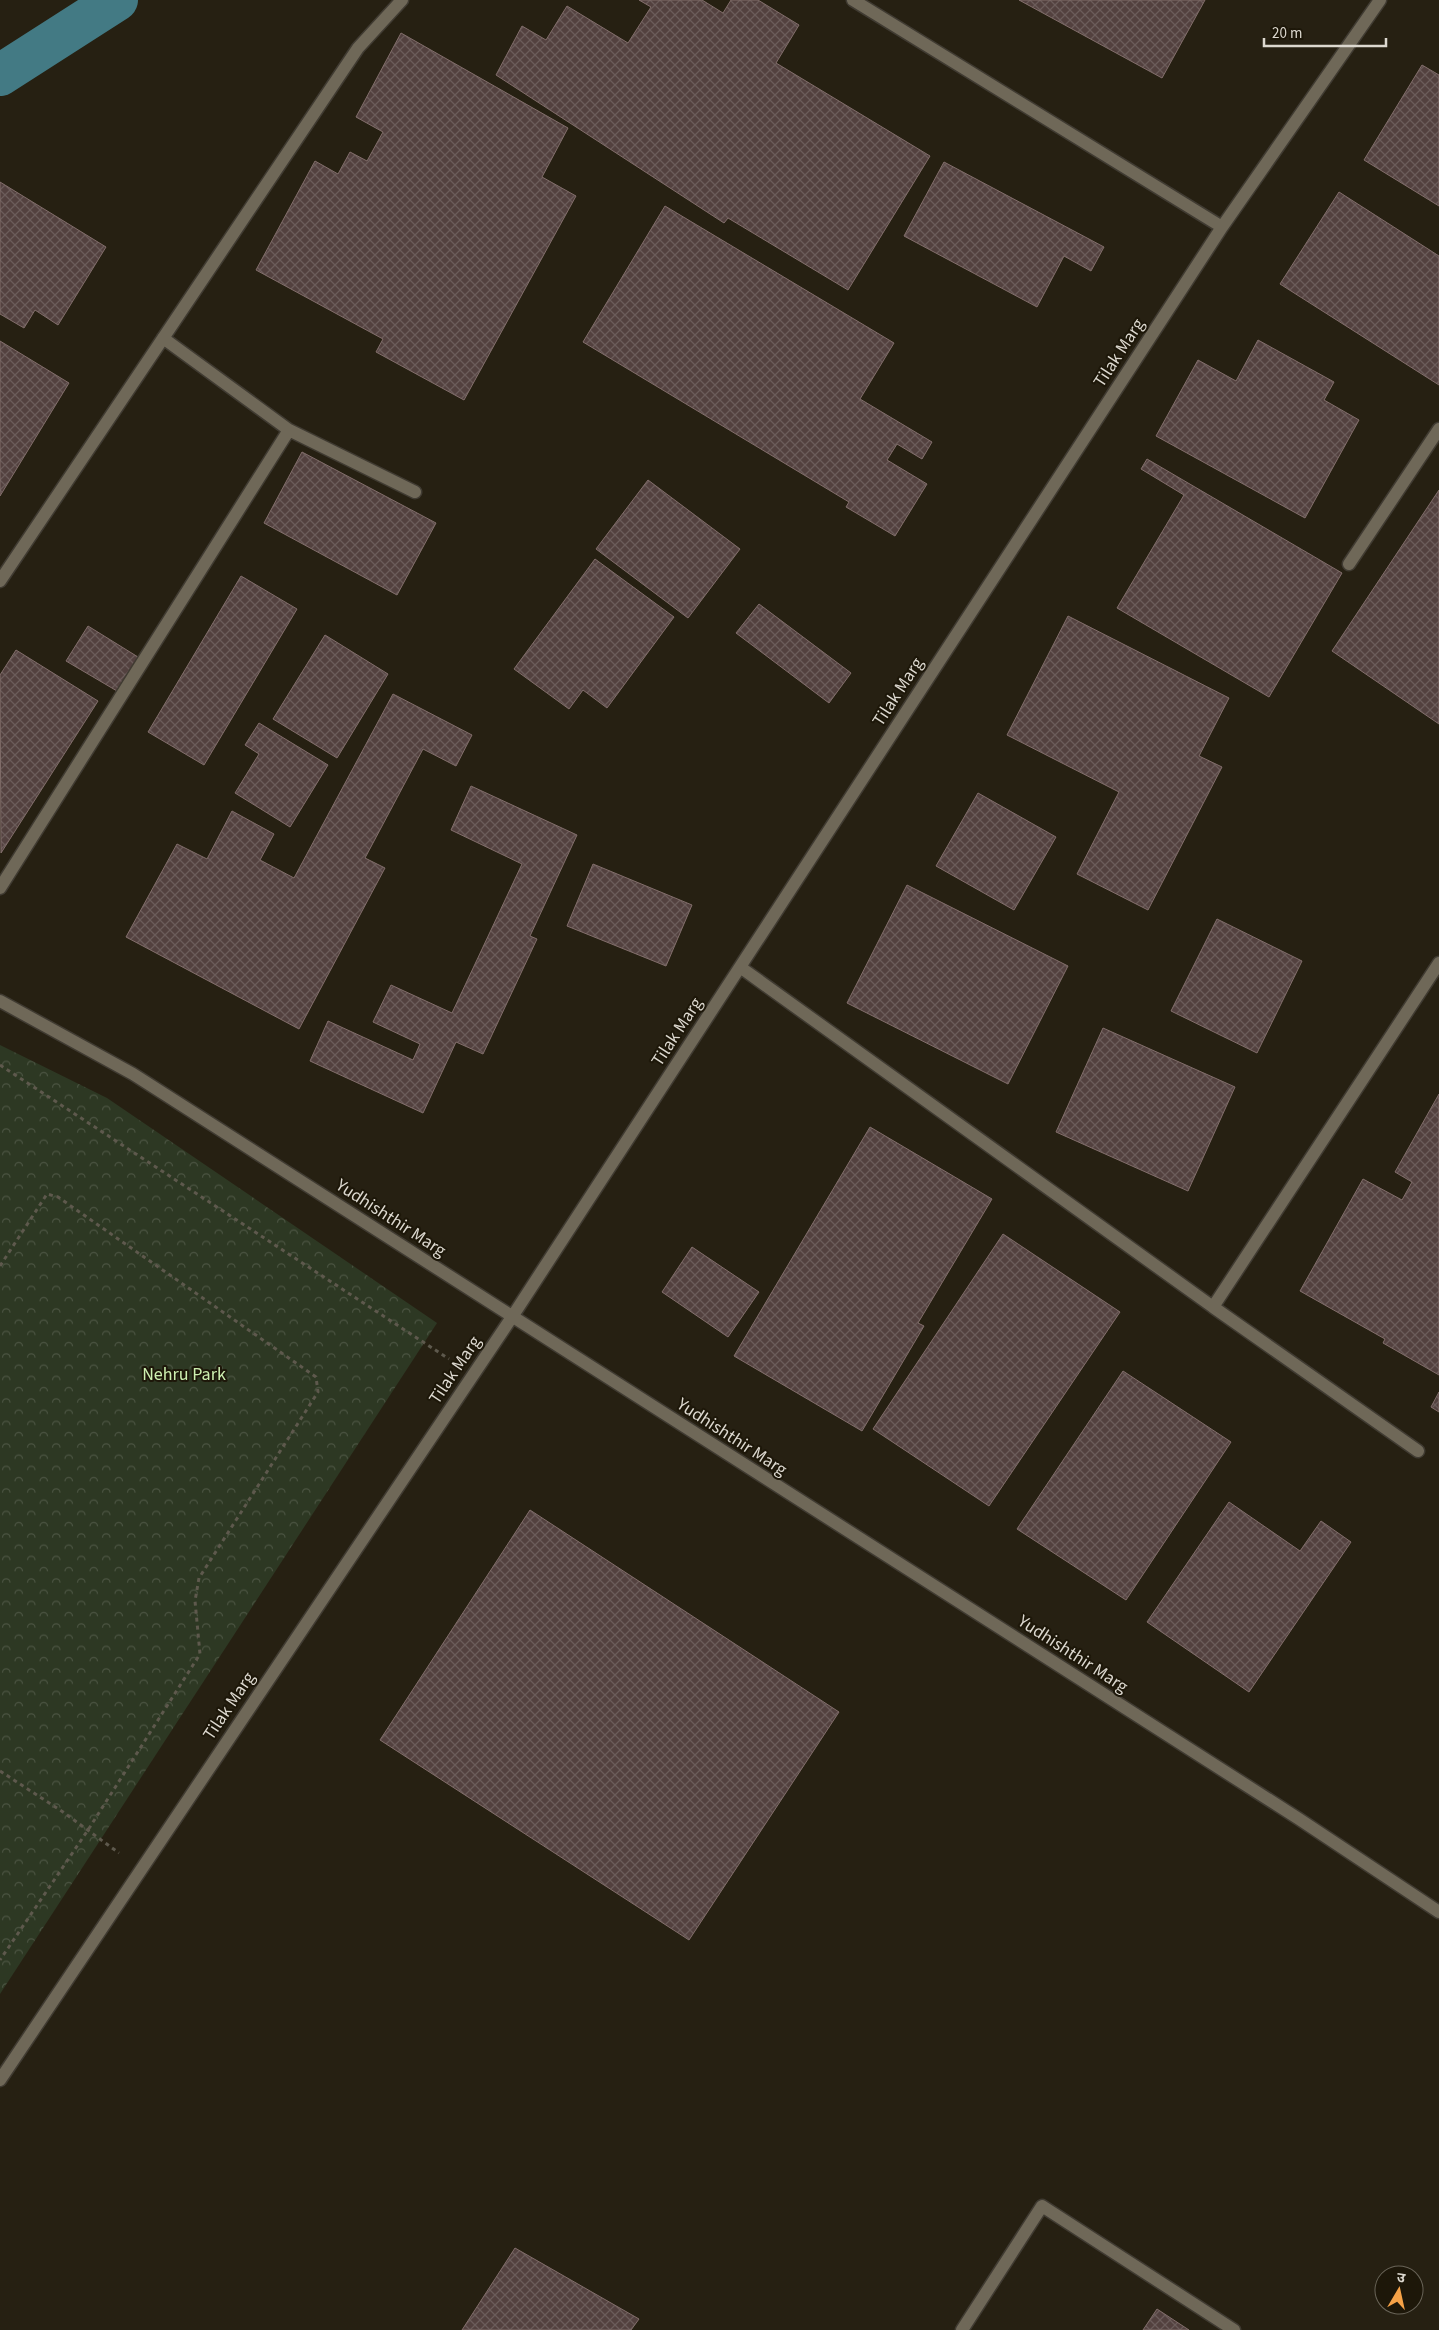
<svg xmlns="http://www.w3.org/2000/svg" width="1439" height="2330" viewBox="0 0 1439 2330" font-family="'Source Sans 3','Noto Sans Devanagari',sans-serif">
<defs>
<pattern id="park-crowns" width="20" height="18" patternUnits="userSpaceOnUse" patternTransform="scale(1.25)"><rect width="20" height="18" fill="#2d3823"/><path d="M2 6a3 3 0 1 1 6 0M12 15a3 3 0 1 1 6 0" fill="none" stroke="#4b5442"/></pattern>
<pattern id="building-cross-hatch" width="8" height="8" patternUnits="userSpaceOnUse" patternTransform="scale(1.25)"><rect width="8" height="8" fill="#53413f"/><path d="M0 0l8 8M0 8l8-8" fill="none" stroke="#6b5c5a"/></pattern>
</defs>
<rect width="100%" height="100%" fill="#262012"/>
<!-- park -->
<path fill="url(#park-crowns)" d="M0 1045 107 1098 437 1323 0 1994Z"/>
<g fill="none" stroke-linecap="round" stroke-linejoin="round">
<!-- canal -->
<path stroke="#437a84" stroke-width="42" d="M0 75 117 0"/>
</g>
<!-- building -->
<path fill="url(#building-cross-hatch)" stroke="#826e6b" d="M639 0H702L723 13 731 0H758L799 25 776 63 930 156 848 290 728 218 724 223 496 75 522 26 546 40 567 6 628 43 651 7Z
M1019 0H1205L1162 78Z
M401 33 568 128 542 177 576 196 464 400 376 352 383 339 256 270 315 161 338 174 350 152 367 161 383 132 356 117Z
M1422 65 1439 75V206L1364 160Z
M944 162 1104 247 1091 271 1064 256 1037 307 904 236Z
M0 182 106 247 58 325 35 310 24 328 0 314Z
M1339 192 1439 256V385L1280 284Z
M665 206 894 343 860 399 932 442 922 459 897 444 887 460 927 484 895 536 846 507 849 502 583 342Z
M1258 340 1334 382 1324 400 1359 420 1305 518 1156 436 1198 360 1236 381Z
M0 341 69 383 0 496Z
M302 452 436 523 397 595 264 523Z
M1147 459 1342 573 1269 697 1117 608 1184 495 1141 469Z
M648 480 740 549 688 618 596 549Z
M1439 490V724L1332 651Z
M595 559 674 617 607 708 583 690 569 709 514 669Z
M241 576 297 609 204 765 148 732Z
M759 604 851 673 829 703 736 633Z
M1068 616 1229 698 1199 756 1222 767 1148 910 1077 874 1119 792 1007 735Z
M88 626 138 657 117 691 66 661Z
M325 635 388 674 337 758 273 719Z
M16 650 98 701 1 853 0 675Z
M393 694 472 735 456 766 423 749 365 858 385 868 299 1029 126 937 177 844 207 859 232 811 274 834 260 860 294 878Z
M259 723 328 765 290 827 235 793 259 754 245 745Z
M471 786 577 835 530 936 537 939 483 1054 456 1042 423 1113 310 1061 328 1021 413 1060 420 1044 373 1022 391 985 452 1013 522 864 451 830Z
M978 793 1056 837 1014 910 936 866Z
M593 864 692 905 666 966 567 926Z
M907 885 1068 966 1008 1084 847 1003Z
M1217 919 1302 961 1257 1053 1171 1011Z
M1103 1028 1235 1087 1188 1191 1056 1132Z
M1439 1094V1375L1383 1343 1385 1339 1300 1291 1363 1179 1402 1200 1412 1182 1395 1172Z
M870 1127 992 1199 918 1323 924 1326 862 1431 734 1356Z
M1003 1234 1120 1312 989 1506 873 1429Z
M692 1247 759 1292 728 1337 662 1292Z
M1123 1371 1231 1442 1126 1600 1017 1529Z
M1439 1392V1412L1431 1407Z
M1229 1502 1300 1551 1321 1521 1351 1542 1249 1692 1147 1622Z
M530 1510 839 1712 689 1940 380 1740Z
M515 2248 639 2319 631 2330H462Z
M1157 2309 1189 2330H1143Z"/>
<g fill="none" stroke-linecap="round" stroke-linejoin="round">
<!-- minor casing -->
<g stroke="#403b32" stroke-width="15">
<path id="minor" d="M853 0 1222 227
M163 338 289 430 415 492
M1349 564 1439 429
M0 581 358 48 402 0
M0 888 289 430
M740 967 1213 1307 1439 963
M0 1001 133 1074 1299 1819 1439 1912
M1213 1307 1418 1451
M0 2080 512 1317 1222 227 1380 0
M962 2330 1042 2206 1234 2330"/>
</g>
<!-- path -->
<path stroke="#5e594d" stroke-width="3" stroke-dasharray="4 4" stroke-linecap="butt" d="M0 1065 449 1359
M0 1266 47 1194 58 1197 316 1377 318 1392 199 1578 195 1601 200 1654 88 1830 0 1960
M0 1771 63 1812 119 1853"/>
<!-- minor -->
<use href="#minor" stroke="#6f6858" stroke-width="12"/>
</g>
<g text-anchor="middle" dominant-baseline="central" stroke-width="4" stroke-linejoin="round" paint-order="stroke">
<!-- street labels -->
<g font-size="18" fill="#dcd8cf" stroke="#1d1709">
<text transform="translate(1119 353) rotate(-57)">Tilak Marg</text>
<text transform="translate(898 692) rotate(-57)">Tilak Marg</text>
<text transform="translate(677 1032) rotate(-57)">Tilak Marg</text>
<text transform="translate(391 1218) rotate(33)">Yudhishthir Marg</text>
<text transform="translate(455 1370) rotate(-56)">Tilak Marg</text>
<text transform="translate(732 1437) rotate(33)">Yudhishthir Marg</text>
<text transform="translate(1073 1654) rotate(33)">Yudhishthir Marg</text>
<text transform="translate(229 1706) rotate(-56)">Tilak Marg</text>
</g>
<!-- park labels -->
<g font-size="18" fill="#cdefb0" stroke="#1d1709">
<text x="184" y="1374">Nehru Park</text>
</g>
</g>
<!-- north arrow -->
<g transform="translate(1399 2290) rotate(9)"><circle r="24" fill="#1d1709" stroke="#696458"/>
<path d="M0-4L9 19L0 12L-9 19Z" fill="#f6a247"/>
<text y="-8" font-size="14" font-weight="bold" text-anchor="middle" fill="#dcd8cf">उ</text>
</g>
<!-- scale -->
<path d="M1264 38v8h122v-8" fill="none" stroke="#dcd8cf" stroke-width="2.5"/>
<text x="1272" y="38" font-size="15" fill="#dcd8cf" stroke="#1d1709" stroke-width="4" paint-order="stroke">20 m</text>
</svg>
